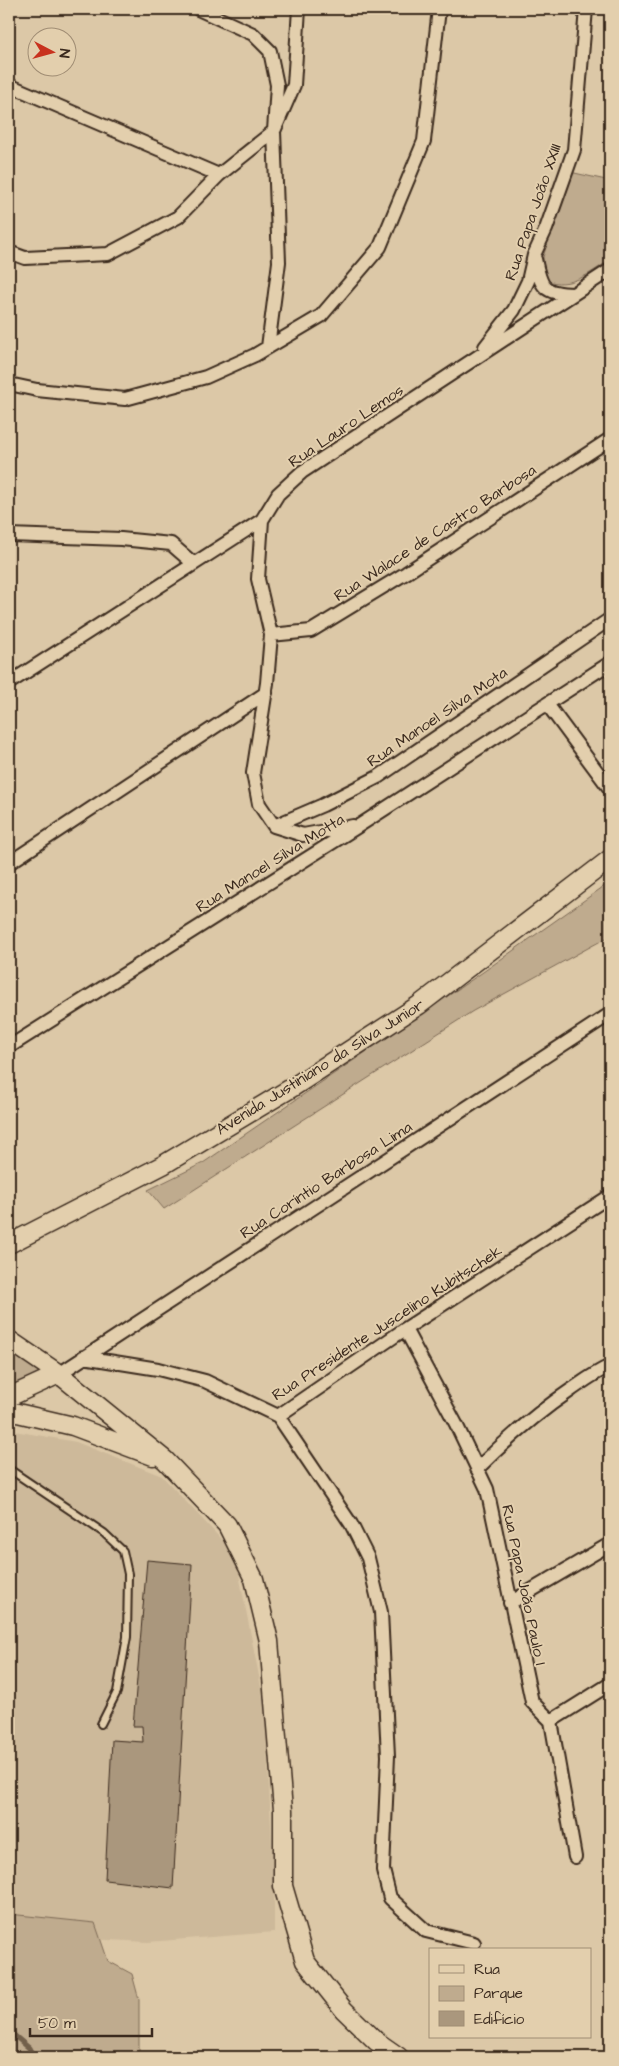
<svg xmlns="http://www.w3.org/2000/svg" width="619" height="2066" viewBox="0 0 619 2066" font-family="'Architects Daughter',sans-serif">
<rect width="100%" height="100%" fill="#dcc8a7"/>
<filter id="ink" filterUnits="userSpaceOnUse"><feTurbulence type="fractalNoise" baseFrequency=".02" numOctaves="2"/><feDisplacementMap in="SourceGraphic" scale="10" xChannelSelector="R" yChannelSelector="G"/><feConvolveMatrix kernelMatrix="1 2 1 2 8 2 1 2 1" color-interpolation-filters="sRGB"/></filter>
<g filter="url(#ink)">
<!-- built -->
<path fill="#cdb99a" d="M9 1430 76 1442 162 1476 235 1554 265 1707 274 1885V1932L148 1942 9 1935Z"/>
<!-- green -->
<path fill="#bfab8e" stroke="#7d6a56" d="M570 172 606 180 610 177V260C590 273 570 290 545 280L543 257Z
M610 882V936L473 1011 164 1209 148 1190 203 1163 483 972Z
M9 1349 42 1371 9 1387Z
M9 1914 95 1923 108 1961 132 1974 139 2000V2051L140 2057H9Z"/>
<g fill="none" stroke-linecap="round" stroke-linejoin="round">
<!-- stream -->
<path stroke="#72604c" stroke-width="5" d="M9 2031 29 2048 34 2057"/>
</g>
<!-- building -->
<path fill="#aa977d" stroke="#3b2a1e" d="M147 1560 192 1564 173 1888 105 1880 112 1740 143 1742 142 1726H133Z"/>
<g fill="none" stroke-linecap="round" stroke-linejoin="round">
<!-- lane casing -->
<g stroke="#3b2a1e" stroke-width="10">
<path id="lane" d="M9 1469 104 1533 123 1551 128 1574 127 1637 117 1692 101 1724"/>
</g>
<!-- street casing -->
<g stroke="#3b2a1e" stroke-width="16">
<path id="street" d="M198 9 253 34 270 51 277 85 274 131 279 262 268 347
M9 85 219 175
M9 252 25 258 108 254 178 217 219 175 274 131 294 85 299 9
M535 259C541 288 543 293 573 294
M485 347 514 310 528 281 534 255 546 229 574 150 586 9
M9 384 37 390 125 399 206 377 255 355 321 316 380 247 424 141 439 9
M262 520 258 579 271 635 267 683 253 773 259 804 274 826 303 835 353 826
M9 535 121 539 171 544 194 564
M271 635 311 631 406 573 610 439
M9 683 262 520 278 494 302 472 610 270
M547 704 610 789
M274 826 323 805 378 777 610 619
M9 863 266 693
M9 1047 360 825 610 663
M405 1329 456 1424 487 1489 532 1702 551 1721 575 1857
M83 1357 158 1369 205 1381 278 1416 405 1329 610 1196
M59 1374 610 1014
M278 1416 351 1524 368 1558 381 1612 388 1756 383 1870 390 1898 426 1931 474 1943
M477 1469C506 1440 537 1413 571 1390 584 1381 596 1372 610 1366
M510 1603 610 1544
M551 1721 610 1684"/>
</g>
<!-- secondary casing -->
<g stroke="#3b2a1e" stroke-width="21">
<path id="secondary" d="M9 1244 163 1165 293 1087 419 1005 610 859
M9 1340 59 1374 165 1460 227 1525 254 1579 269 1641 283 1810V1886L305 1961 344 2010 376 2041 399 2057
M9 1397 59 1374
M9 1411 73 1426 153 1456"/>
</g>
<!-- lane -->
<use href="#lane" stroke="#e3cfad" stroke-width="6"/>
<!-- street -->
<use href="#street" stroke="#e3cfad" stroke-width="12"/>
<!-- secondary -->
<use href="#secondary" stroke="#e3cfad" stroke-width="18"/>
</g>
</g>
<g text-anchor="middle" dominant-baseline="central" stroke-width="4" stroke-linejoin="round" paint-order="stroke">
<!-- street labels -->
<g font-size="16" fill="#3b2a1e" stroke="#e3cfad">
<text transform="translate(533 212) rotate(-71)">Rua Papa João XXIII</text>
<text transform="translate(346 426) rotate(-34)">Rua Lauro Lemos</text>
<text transform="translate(435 533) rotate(-33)">Rua Walace de Castro Barbosa</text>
<text transform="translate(437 717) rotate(-34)">Rua Manoel Silva Mota</text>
<text transform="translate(270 863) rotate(-32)">Rua Manoel Silva Motta</text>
<text transform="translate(320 1067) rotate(-32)">Avenida Justiniano da Silva Junior</text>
<text transform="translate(326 1180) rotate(-33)">Rua Coríntio Barbosa Lima</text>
<text transform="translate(387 1323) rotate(-33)">Rua Presidente Juscelino Kubitschek</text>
<text transform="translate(524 1585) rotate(78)">Rua Papa João Paulo I</text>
</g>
</g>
<!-- margin -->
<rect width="619" height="2066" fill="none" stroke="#e3cfad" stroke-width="30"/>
<rect x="15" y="15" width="589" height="2036" fill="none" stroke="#3b2a1e" stroke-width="2" filter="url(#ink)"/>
<!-- legend -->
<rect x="429" y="1948" width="162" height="90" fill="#e3cfad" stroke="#a08d74"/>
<rect x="439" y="1965" width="25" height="8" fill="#e3cfad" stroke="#a08d74"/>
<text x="474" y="1974" font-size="15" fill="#3b2a1e">Rua</text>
<rect x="439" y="1986" width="25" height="15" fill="#bfab8e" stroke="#a08d74"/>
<text x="474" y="1998" font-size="15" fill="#3b2a1e">Parque</text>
<rect x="439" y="2011" width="25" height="15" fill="#aa977d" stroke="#a08d74"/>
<text x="474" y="2024" font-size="15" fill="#3b2a1e">Edifício</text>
<!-- north arrow -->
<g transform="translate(52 52) rotate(96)"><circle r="24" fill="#e3cfad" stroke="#a08d74"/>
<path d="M0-4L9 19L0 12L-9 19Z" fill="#c8321e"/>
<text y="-8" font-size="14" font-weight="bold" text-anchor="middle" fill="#3b2a1e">N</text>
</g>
<!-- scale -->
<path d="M30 2028v8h122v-8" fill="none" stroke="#3b2a1e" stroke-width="2.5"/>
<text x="38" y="2028" font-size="15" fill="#3b2a1e" stroke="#e3cfad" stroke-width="4" paint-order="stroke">50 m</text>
</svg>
